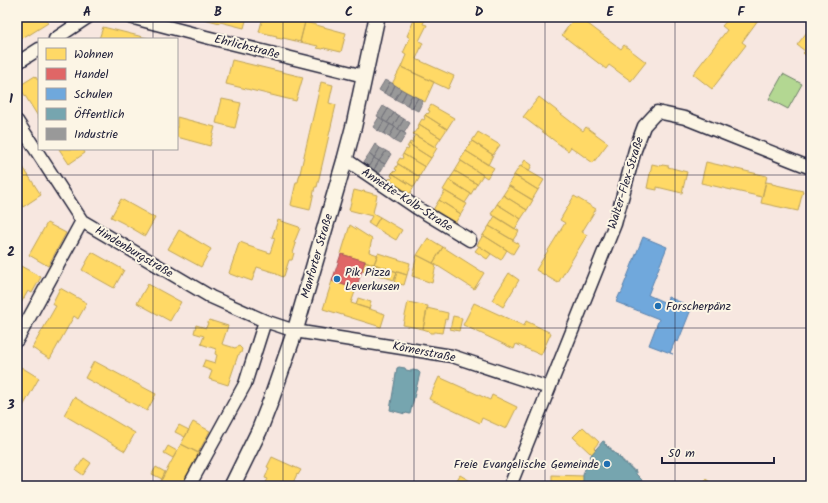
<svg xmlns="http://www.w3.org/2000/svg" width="828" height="503" viewBox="0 0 828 503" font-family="Kalam,sans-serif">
<rect width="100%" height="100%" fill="#f7e7e0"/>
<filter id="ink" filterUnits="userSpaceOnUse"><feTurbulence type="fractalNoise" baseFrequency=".025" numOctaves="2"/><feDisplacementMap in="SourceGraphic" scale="8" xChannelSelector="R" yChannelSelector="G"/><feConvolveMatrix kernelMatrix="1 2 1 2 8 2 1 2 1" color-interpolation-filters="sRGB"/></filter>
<g filter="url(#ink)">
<!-- green -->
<path fill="#b3d792" stroke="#6a7c66" d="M783 74 802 84 788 109 769 99Z"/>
<!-- homes -->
<path fill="#ffd966" stroke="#bda259" d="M18 17H44L48 23 29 35V34L17 41V22L20 20Z
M200 17H247L244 28 220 22V23L200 18Z
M263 17H283L305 22 300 42 283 38 282 39 276 38 277 36 259 32Z
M411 17H426L423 24 427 25 419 41 423 43 416 59 454 76 448 89 401 67 406 55 403 53 410 38 407 36 414 20 410 19Z
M575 17H579L621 49 624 45 646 62 631 81 609 65 606 69 562 35Z
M730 17H754L758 20 742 42 746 45 712 89 693 74 727 30 722 26Z
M305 22 346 33 341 52 324 48 323 49 317 48 318 46 300 42Z
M103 27 151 39H99Z
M810 28 811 29V59L803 53 805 51 797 45Z
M232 60 303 77 296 101 226 84Z
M401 67 434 82 425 102 392 84Z
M35 76 39 81V118L19 86Z
M321 82 333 85 329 103 336 105 317 187H315L310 210 293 206 291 205 296 182H298Z
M539 97 583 131 586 127 608 143 593 163 571 147 568 151 523 117Z
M222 99 241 103 235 128 216 123Z
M431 105 454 118 447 129 425 115 427 113 428 114 430 111 428 110Z
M425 115 447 129 441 138 419 124 422 119 424 120 425 118 424 117Z
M177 117 215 127 210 146 177 137Z
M419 124 441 138 435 147 413 134 417 129 418 130 419 127H418Z
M478 132 500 145 493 155 472 141Z
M415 135 437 148 431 158 409 144 410 142 412 143 413 141 412 140Z
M472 141 493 155 488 165 466 151Z
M409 144 431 158 425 167 403 154 406 149 408 150 409 147H407Z
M59 149H83L85 153 69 164Z
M466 151 494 168 487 178 460 160Z
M403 154 425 167 419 177 397 163 400 158 402 159 403 157 402 156Z
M525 160 532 165 529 171 521 166Z
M461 161 483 175 477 184 455 171Z
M706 162 767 176 762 197 701 183Z
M21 164 41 195 23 207 17 197V166Z
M398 164 420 177 414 187 392 173 394 171 395 172 397 170 395 169Z
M652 164 661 166 662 165 669 166 668 167 687 172 682 193 657 187V190L647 188Z
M520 166 544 180 538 190 514 175Z
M455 171 477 184 471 194 449 180Z
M392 173 414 187 408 197 386 183 390 178 391 179 393 177 391 176Z
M514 175 538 190 532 200 508 185Z
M449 180 471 194 465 203 443 190Z
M766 182 772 183V184L803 191 798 211 761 203Z
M509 186 533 200 527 210 503 195Z
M354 190 362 192 363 191 377 195 373 213 380 217 374 227 368 223 372 216 349 210Z
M445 191 467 204 461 214 439 200Z
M503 195 527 210 521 219 497 204Z
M574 196 596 209 582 232 587 235 558 283 536 270 565 223 560 220Z
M121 199 155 218 145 236 123 223 111 217Z
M439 200 461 214 455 223 433 210Z
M497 204 521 219 515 229 491 214Z
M495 216 519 231 513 240 489 226Z
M380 217 402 230 396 240 374 227Z
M278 220 299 227 300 228 294 243 296 244 293 253H294L292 260H289L284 276H283V277L276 274V273L257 267 252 281 238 276V277L230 274 229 273 239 243 240 242 248 245V246L270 253 275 238 272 237Z
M47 223 66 233 48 266 29 255Z
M350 225 372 239 369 252 378 255 374 264 341 254Z
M489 226 519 244 513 254 483 235Z
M179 230 211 249 201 267 168 249Z
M483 235 507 250 501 260 477 245Z
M428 238 443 247 433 263 417 255Z
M479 246 491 254 487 259 475 251Z
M443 247 484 273 474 289 433 263Z
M92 252 124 270 114 288 82 270Z
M378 253 410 263 407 275 374 264Z
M417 255 436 265 432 283 412 276Z
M365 261 397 272 394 280 362 270Z
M17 264 41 277 32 293 28 291 17 310Z
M397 272 407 275 404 285 394 283Z
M509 273 519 280 503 307 492 300Z
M332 281 356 289 351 303 385 314 381 327 323 309Z
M148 284 181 302 170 321 137 303Z
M60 288 87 303 78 319 74 316 50 359 32 348 56 306 52 304Z
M358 298 371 302 369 309 356 305Z
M408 302 428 306 423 329 403 325Z
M474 303 524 326 526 321 551 333 541 355 516 344 514 349 463 325Z
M427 308 448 313 447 320 445 319 442 333 435 332 433 333H430L429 331 423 329Z
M453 316 462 318 459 331 450 329Z
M209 320 228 326 222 344 235 348 239 346 242 349 241 353 238 355 228 385 209 379 212 371 202 367 205 360 215 363 217 355 215 354 216 349 201 344 204 336 194 333 196 325 206 328Z
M94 361 156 394 147 411 85 378Z
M21 367 39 378 17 417V375Z
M439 377 490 400 492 395 517 407 506 429 482 418 480 423 429 399Z
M74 397 135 433 125 451 64 415Z
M193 422 210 431 198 453 181 444Z
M179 425 189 430 185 437 175 432Z
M583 427 599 442 594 448 596 450 592 454 590 452V453L573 437Z
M181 444 199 453 181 486H158Z
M168 446 177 451 173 458 164 453Z
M272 457 301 470 298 475 297 474 292 485 294 486H269L265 484 268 479 265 478 269 468 267 467Z
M84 458 91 463 83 475 76 470Z
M156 467 165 472 162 479 152 474Z
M460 475 479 486H453Z
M552 475 584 476 583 486H552Z
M706 479 715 486H700Z"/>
<!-- shops -->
<path fill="#e06666" stroke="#a75259" d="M341 254 365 261 356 289 332 281Z"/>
<!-- schools -->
<path fill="#6fa8dc" stroke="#5880ac" d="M643 237 667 247 648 295 666 303 668 297 692 307 678 342 675 341 670 353 673 354 649 345 659 319 616 302 620 293 621 294 624 287H623Z"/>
<!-- public -->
<path fill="#76a5af" stroke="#5d7e8c" d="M399 367 405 368 406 370 411 371 413 370 418 371 420 373 410 414 406 413 405 414 390 410 397 368Z
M603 441 605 442 604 444 607 445 606 446 608 447 609 446 608 448H611V450L613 451V452L615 453V454L618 455 617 456 620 457 619 458 622 459V461H624V463H627L626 465H629L628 467H631V469H633V471H635V470L636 472V474L642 480 639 486H583V474L591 455Z"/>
<!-- industry -->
<path fill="#999" stroke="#75757d" d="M385 80 390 82 384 93 379 90Z
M390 82 395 85 390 96 384 93Z
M395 85 401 89 395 99 390 96Z
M401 89 406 92 401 102 395 99Z
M406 92 412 95 407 105 401 102Z
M412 95 418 98 412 108 407 105Z
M418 98 423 101 418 111 412 108Z
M383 106 388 109 382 119 377 116Z
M388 109 394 113 387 123 382 119Z
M394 113 399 116 393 126 387 123Z
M399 116 404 119 398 129 393 126Z
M379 117 384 121 378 131 373 127Z
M404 119 410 123 404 133 398 129Z
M384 121 390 124 384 134 378 131Z
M390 124 395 127 389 137 384 134Z
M395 127 401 131 394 141 389 137Z
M401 131 406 134 400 144 394 141Z
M375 144 380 148 374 158 369 154Z
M380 148 386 151 379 161 374 158Z
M386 151 391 154 385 164 379 161Z
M369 154 374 158 368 167 362 164Z
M374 158 379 161 373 171 368 167Z
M379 161 385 164 379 174 373 171Z"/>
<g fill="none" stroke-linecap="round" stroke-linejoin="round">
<!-- minor casing -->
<g stroke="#22223b" stroke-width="15">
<path id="minor" d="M130 17 206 37 364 76
M55 39 88 17
M17 63 39 49
M17 121 82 221 211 297 265 321 295 331 452 356 549 388
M345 159 417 208 470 240
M17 340 82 221
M189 486 245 384 265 321
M510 486 615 224 635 150 644 126 657 112 685 118 811 168"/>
</g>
<!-- tertiary casing -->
<g stroke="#22223b" stroke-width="18">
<path id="tertiary" d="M232 486 259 431 271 400 295 331 345 159 354 125 377 17"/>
</g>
<!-- minor -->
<use href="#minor" stroke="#fcf5e5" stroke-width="12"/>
<!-- tertiary -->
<use href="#tertiary" stroke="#fcf5e5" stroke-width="15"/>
</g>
</g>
<!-- grid -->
<path fill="none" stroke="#22223b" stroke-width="1" stroke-opacity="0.55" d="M153 17V39M283 17V486M414 17V486M545 17V486M675 17V486M153 149V486M17 175H811M17 328H811"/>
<!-- markers -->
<g fill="#1f6fb2" stroke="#fcf5e5" stroke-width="1.5">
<circle cx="337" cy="279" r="4"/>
<circle cx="658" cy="306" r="4"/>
<circle cx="607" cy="464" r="4"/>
</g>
<g text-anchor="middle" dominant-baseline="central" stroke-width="4" stroke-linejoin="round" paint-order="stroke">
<!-- street labels -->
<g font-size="12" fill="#22223b" stroke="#fcf5e5">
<text transform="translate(247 47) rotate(14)">Ehrlichstraße</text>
<text transform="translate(626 183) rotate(-73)">Walter-Flex-Straße</text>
<text transform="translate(407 200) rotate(33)">Annette-Kolb-Straße</text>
<text transform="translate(134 252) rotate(31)">Hindenburgstraße</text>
<text transform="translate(317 256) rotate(-74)">Manforter Straße</text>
<text transform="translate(424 352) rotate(11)">Körnerstraße</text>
</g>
<!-- poi labels -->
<g font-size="12" fill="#22223b" stroke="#fcf5e5" text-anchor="start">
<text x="345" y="272">Pik Pizza<tspan x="345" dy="14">Leverkusen</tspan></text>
<text x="666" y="306">Forscherpänz</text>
<text x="599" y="464" text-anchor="end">Freie Evangelische Gemeinde</text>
</g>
</g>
<!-- margin -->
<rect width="828" height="503" fill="none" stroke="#fcf5e5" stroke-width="44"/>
<!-- legend -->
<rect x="38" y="38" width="140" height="112" fill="#fcf5e5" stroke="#a5a1a1"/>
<rect x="46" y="48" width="20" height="12" fill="#ffd966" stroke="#a5a1a1"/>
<text x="74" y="58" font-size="12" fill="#22223b">Wohnen</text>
<rect x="46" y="68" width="20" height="12" fill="#e06666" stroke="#a5a1a1"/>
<text x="74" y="78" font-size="12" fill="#22223b">Handel</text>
<rect x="46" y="88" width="20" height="12" fill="#6fa8dc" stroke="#a5a1a1"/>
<text x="74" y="98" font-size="12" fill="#22223b">Schulen</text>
<rect x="46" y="108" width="20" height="12" fill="#76a5af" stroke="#a5a1a1"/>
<text x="74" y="118" font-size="12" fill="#22223b">Öffentlich</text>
<rect x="46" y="128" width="20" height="12" fill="#999999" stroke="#a5a1a1"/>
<text x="74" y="138" font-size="12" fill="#22223b">Industrie</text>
<!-- scale -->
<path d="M662 457v6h112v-6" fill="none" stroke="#22223b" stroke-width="2"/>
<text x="668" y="457" font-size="12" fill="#22223b" stroke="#fcf5e5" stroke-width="3" paint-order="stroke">50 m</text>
<rect x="22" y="22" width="784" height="459" fill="none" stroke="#22223b" stroke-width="1.5"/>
<g font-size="13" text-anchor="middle" font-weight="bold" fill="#22223b">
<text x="87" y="16">A</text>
<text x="218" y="16">B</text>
<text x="349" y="16">C</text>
<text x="479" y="16">D</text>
<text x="610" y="16">E</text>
<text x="741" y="16">F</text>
<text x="11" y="103">1</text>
<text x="11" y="256">2</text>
<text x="11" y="409">3</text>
</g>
</svg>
